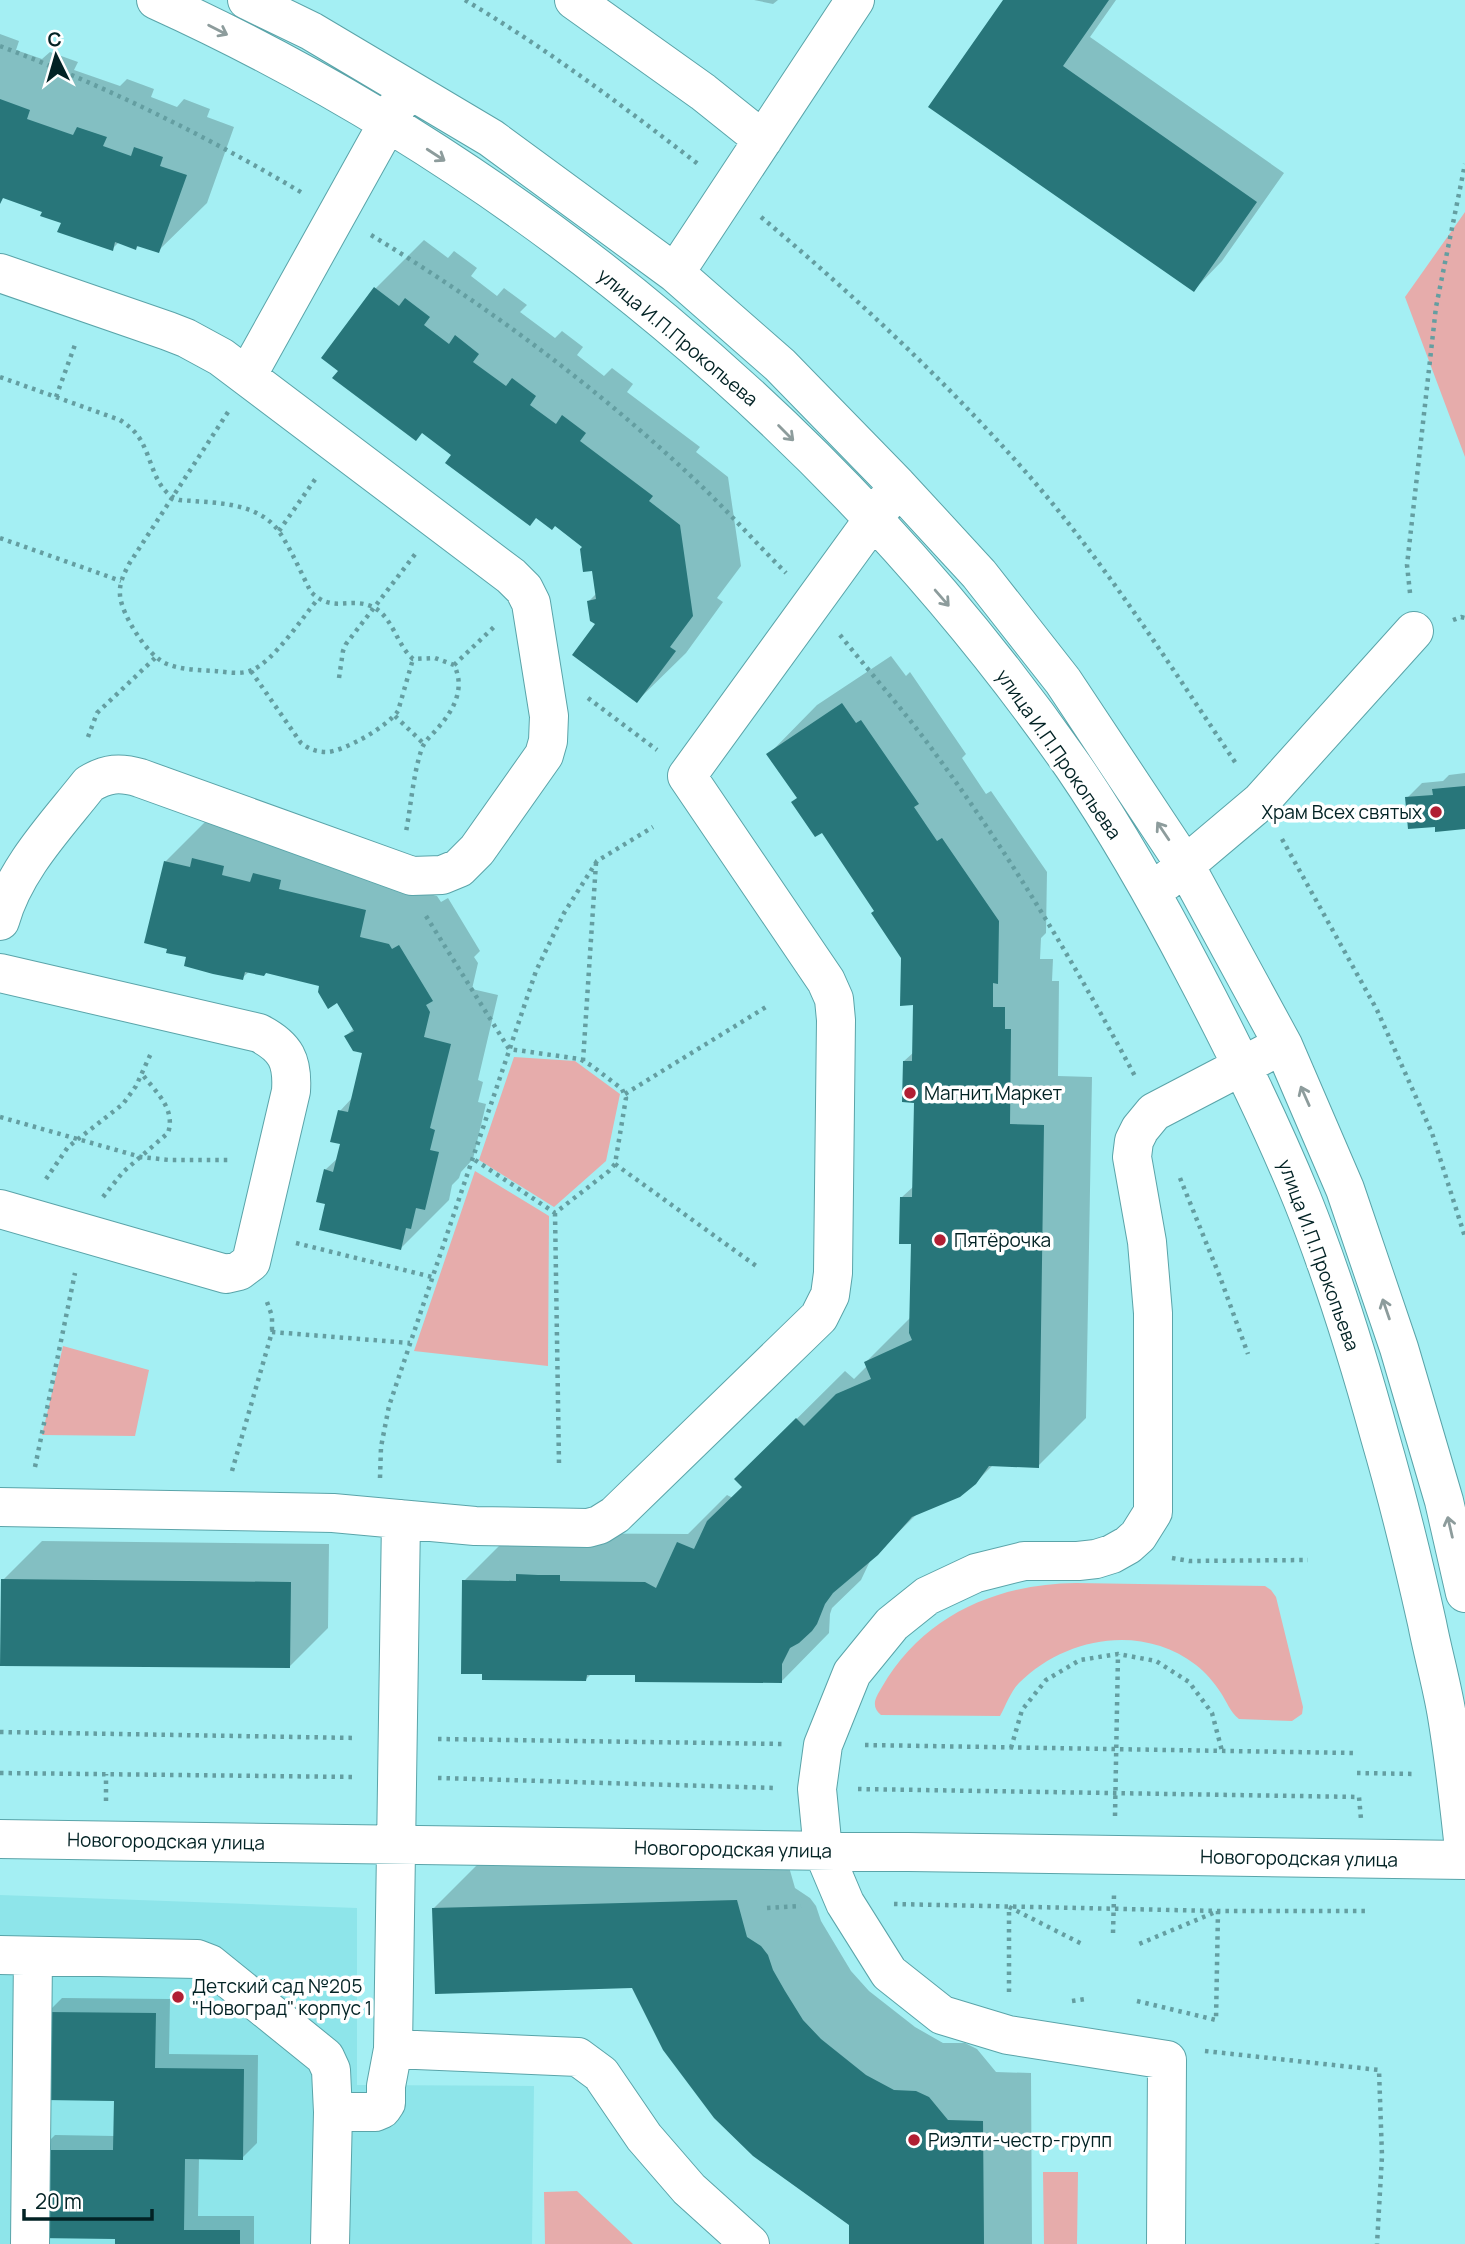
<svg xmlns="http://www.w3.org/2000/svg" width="1465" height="2244" viewBox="0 0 1465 2244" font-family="Manrope,sans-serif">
<rect width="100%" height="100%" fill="#a4eff3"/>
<!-- built -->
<path fill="#8ee5ea" d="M0 1895 357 1908V2085L534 2086 532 2244H0Z"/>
<!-- green -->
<path fill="#e6acab" d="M1465 212V457L1405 297Z
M514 1057 575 1061 620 1094 606 1161 554 1207 479 1160Z
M475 1171 549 1216 548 1366 414 1351Z
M63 1346 149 1370 135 1436 42 1435Z
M1076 1583 1265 1586 1271 1590 1276 1597 1303 1707 1302 1714 1292 1721 1239 1719C1230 1712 1227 1702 1221 1693 1214 1682 1205 1672 1196 1665 1142 1623 1065 1637 1019 1683 1011 1691 1006 1705 1000 1716L881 1715C870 1706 876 1697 882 1687 923 1616 996 1584 1076 1583Z
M1043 2172H1078L1077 2244H1044Z
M577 2191 633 2244H545L544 2192Z"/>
<!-- shadow -->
<path fill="#0003" d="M754 0H778L773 4Z
M1005 0H1116L1090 37 1284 173 1222 261 1194 290Z
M0 34 19 41 16 50 42 59 50 52 78 62 74 70 120 86 127 79 154 89 151 97 177 107 184 99 210 109 207 117 234 127 207 203 158 251 139 245 136 248 119 242 112 249 44 211 4 197 0 200Z
M424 240 448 258 454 251 477 268 471 276 497 296 504 288 527 305 520 312 555 338 562 331 583 347 577 355 604 376 612 368 633 384 627 392 700 447 696 452 728 477 741 566 717 598 723 602 686 653 637 701 597 624 589 601 597 593 594 569 585 546 454 455 340 370 375 289Z
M891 656 906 676 910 672 966 754 962 758 986 794 991 791 1047 872 1046 933 1041 938 1040 959H1053L1052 981H1059L1058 1076 1092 1077 1086 1418 1038 1466 993 1465 975 1483 918 1513 871 1559 861 1580 832 1608 830 1614 829 1633 781 1682 592 1673 586 1679 464 1581 512 1533 688 1534 727 1495 733 1498 744 1487 736 1479 845 1371 854 1379 868 1365 866 1362 911 1317 913 1243 902 1197 914 1186 915 1101 904 1061 914 1052V1004L903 957 876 910 769 754 817 705Z
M1465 773V827L1437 825 1407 798 1422 783 1443 781 1449 775Z
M214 813 407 888 437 896 441 902 448 898 480 951 474 957 478 963 472 989 498 995 478 1080 483 1082 478 1102 486 1104 473 1159 461 1172 459 1178 452 1185 449 1200 400 1249 328 1203 325 1170 339 1157 342 1143 340 1111 353 1097 364 1052 346 1036 354 1028 338 1000 321 985 267 971H250L242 978 189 956 165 862Z
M42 1541 329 1544 328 1628 289 1667 3 1580Z
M785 1853 795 1888 810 1898 816 1906 821 1921 851 1971 869 1991 915 2027 943 2043H965L977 2049 996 2072 1031 2073 1032 2244H851V2224L633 1986 434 1908 482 1860Z
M62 1998 170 1999 169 2054 258 2055 257 2143 242 2158 199 2157 198 2216H254V2244H117V2238L40 2150 55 2135 115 2136 116 2100 48 2012Z"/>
<!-- building -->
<path fill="#28767a" d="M1003 0H1109L1063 66 1257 202 1194 292 928 107Z
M0 99 30 110 27 119 73 135 77 127 107 137 103 146 131 156 134 147 163 157 160 166 187 175 159 253 137 246 136 250 115 242 113 251 57 232 61 223 40 216 42 212 3 198 0 204Z
M374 287 399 306 405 298 430 317 424 325 449 344 455 335 479 354 473 362 506 386 512 378 536 396 530 405 556 424 562 415 586 433 580 441 653 496 649 501 680 525 693 616 670 647 676 651 637 703 572 655 595 624 590 621 587 601 596 599 592 571 583 572 580 549 582 547 555 526 552 530 536 518 530 526 445 463 451 455 422 433 416 441 332 378 338 371 321 358Z
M842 703 856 723 861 720 919 804 914 807 937 841 942 838 999 921 998 984 993 983V1007H1005V1029H1011L1010 1124 1044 1125 1039 1468 989 1466 976 1484 960 1497 912 1517 878 1555 833 1593 825 1604 817 1624 812 1631 799 1643 790 1648 782 1664V1683L635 1682V1675H587L586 1681 482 1680V1674H461L462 1580 516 1581V1574L538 1575H560V1581L645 1582 656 1588 677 1542 694 1549 707 1521 742 1487 734 1479 796 1418 804 1426 836 1394 871 1379 864 1362 912 1340 909 1333 911 1244H899L900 1197H912L914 1103 902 1102 903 1061H912L913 1005 900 1006 901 958 871 913 874 911 822 833 815 837 791 802 797 798 766 754Z
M1465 786V829L1435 832V827L1408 829 1405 797 1433 795 1432 789Z
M192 858 224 866 222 875 250 882 253 873 281 880 279 889 366 910 360 937 389 944 392 949 399 945 433 1001 426 1005 430 1012 424 1037 451 1044 430 1128 435 1130 430 1150 439 1152 425 1210 416 1208 411 1229 406 1228 401 1250 319 1230 325 1204 316 1202 324 1169 333 1172 340 1144 330 1142 338 1110 348 1112 362 1053 353 1051 344 1036 354 1031 337 1003 328 1009 318 992 319 986 266 973 264 976 245 972 243 980 213 974 184 966 186 957 166 953 167 949 144 943 164 861 190 867Z
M1 1579 291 1582 290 1668 0 1666Z
M737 1900 747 1937 761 1946 768 1955 773 1970 785 1991 803 2020 821 2039 866 2075 894 2090 916 2091 929 2097 948 2120 983 2121 984 2244H849V2225L753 2156 714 2118 663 2050 632 1988 435 1994 432 1908Z
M46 2012 156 2013 155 2068 244 2069 243 2160 185 2159 184 2230H240V2244H115V2239L37 2238 38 2150H113L114 2101 45 2100Z"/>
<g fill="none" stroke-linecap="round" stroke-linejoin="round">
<!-- minor casing -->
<g stroke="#5aa4a9" stroke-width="40">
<path id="minor" d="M156 0C519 165 845 439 1073 766 1118 832 1157 901 1194 972 1233 1046 1270 1121 1302 1199 1333 1276 1358 1357 1380 1437 1398 1499 1413 1560 1427 1623 1433 1654 1442 1685 1447 1716 1455 1764 1460 1811 1465 1859
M247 0 311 31 491 138 675 273 780 365 897 485 979 574 1063 681 1185 865 1283 1045 1345 1189 1399 1348 1444 1501 1465 1593
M574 0 703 92 763 140
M0 273 168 331 186 338 221 357 511 576 524 589 531 603 549 716 548 741 544 755 477 850 459 868 442 875 412 876 140 778C120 772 107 773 89 784 56 826 15 868 0 921
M675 273 855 0
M247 376 400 101
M1165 882 1261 801 1414 631
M0 973 259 1033C286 1047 293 1061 291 1091L251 1262 239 1271 226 1274 0 1209
M0 1507 333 1513 475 1526 588 1528 599 1525 615 1515 819 1317 830 1295 833 1273 836 1020 834 999 826 981 687 776 888 499
M401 1519 393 2049 578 2057 601 2074 644 2137 689 2189 750 2244
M0 1839 1465 1860
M0 1955 197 1959 210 1964 325 2057 331 2070 333 2112 330 2244
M333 2112H375L382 2109 386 2103V2086L393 2049
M30 2244 33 1956
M1166 2244 1167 2060 1008 2035 942 2015 889 1973 845 1903 823 1851 817 1789 823 1745 852 1673 892 1624 927 1596 976 1573 1024 1561H1078L1096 1559 1112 1554 1128 1545 1138 1536 1153 1512V1313L1147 1242 1132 1157 1134 1141 1140 1129 1154 1112 1265 1054"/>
</g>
<!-- path -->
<path stroke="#649ea1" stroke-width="4.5" stroke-dasharray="3.5 5" stroke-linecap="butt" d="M465 0C547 49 623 106 698 164
M0 46C105 86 207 136 304 194
M761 217C857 298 948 383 1031 478 1108 567 1171 667 1237 765
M371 235C486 305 595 386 693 478 725 508 755 542 786 573
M0 377 120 420C128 425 135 431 140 439 153 460 154 491 179 500 213 503 259 501 280 533 292 551 301 573 311 592 334 614 349 596 373 607 393 617 396 644 413 659L435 658 454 665C466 689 453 711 437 729 431 736 424 741 421 751 413 776 411 805 406 832
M56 397 76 342
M228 412 129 564C124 574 119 583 120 595 121 614 148 657 167 664 182 670 199 670 215 671 227 672 241 675 252 670 274 661 302 618 318 599
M279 531 316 478
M0 538 121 581
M1410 593 1407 565 1436 307 1465 164
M1453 620 1461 617 1465 618
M840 635C872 675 907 714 937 756 1012 858 1076 966 1136 1078
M454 665 494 627
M251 671 301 743C309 749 316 752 327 752 345 751 388 726 398 711L413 659
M339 678 343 651 346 644 416 553
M588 698 657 750
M395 716 424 744
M88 737 97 713 155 658
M1282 839 1377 1010 1432 1133 1465 1237
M426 916 509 1049 580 1059 592 1066 622 1089 626 1098 615 1164 609 1171 555 1213 472 1158
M583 1061 596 863
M625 1094 766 1007
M0 1117 141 1157 169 1160H232
M615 1164 759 1268
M1180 1178 1220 1277 1248 1354
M46 1179 68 1147 123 1104 136 1086 152 1051
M103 1197 123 1172 168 1133C176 1109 156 1092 142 1074
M555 1213 559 1464
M296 1243 432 1277
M267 1302 272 1316V1332
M35 1467 75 1273
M232 1471 272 1332 410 1343
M380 1478 381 1447 389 1406 536 971 564 913 597 861 653 827
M1172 1558 1189 1561 1308 1560
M0 1732 356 1738
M438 1739 783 1744
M865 1745 1353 1753
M1011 1748 1022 1710 1046 1680 1080 1660 1118 1654 1156 1661 1189 1682 1212 1713 1222 1751
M0 1773 356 1777
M1357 1773 1416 1774
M438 1778 776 1788
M858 1789 1359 1797 1361 1819
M106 1801V1774
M1115 1816 1118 1654
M894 1904 1218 1911H1369
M767 1908 801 1906
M1113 1933 1114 1895
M1009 1992V1907L1084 1945
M1072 2001 1085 1999
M1137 2001 1216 2020 1218 1911 1139 1944
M1205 2051 1379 2070 1382 2156 1377 2244"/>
<!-- minor -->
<use href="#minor" stroke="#fff" stroke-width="38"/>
</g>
<!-- one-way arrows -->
<defs><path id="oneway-shaft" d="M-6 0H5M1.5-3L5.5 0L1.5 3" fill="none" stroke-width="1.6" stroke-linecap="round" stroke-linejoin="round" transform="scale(1.75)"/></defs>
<g stroke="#8d9c9c">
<use href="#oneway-shaft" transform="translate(218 30) rotate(27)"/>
<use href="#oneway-shaft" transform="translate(436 155) rotate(33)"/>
<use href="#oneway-shaft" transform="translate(786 433) rotate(45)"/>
<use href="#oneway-shaft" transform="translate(942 598) rotate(49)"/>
<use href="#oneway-shaft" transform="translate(1163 831) rotate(-124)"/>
<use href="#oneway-shaft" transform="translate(1305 1096) rotate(-114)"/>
<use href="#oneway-shaft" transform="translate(1386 1309) rotate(-109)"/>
<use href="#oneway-shaft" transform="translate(1450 1527) rotate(-103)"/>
</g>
<!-- markers -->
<g fill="#b11f33" stroke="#fff" stroke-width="2.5">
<circle cx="1436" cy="812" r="7"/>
<circle cx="910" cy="1093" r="7"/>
<circle cx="940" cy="1240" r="7"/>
<circle cx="178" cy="1997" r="7"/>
<circle cx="914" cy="2140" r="7"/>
</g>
<g text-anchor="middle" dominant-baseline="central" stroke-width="7" stroke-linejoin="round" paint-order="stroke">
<!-- street labels -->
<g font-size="19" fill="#022224" stroke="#fff">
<text transform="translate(678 337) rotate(40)">улица И.П.Прокопьева</text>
<text transform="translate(1059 754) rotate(55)">улица И.П.Прокопьева</text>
<text transform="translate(1319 1255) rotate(70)">улица И.П.Прокопьева</text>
<text transform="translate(166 1841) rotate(1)">Новогородская улица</text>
<text transform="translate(733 1849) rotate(1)">Новогородская улица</text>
<text transform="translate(1299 1858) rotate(1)">Новогородская улица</text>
</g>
<!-- poi labels -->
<g font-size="19" fill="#022224" stroke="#fff" text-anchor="start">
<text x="1422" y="812" text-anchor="end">Храм Всех святых</text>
<text x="924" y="1093">Магнит Маркет</text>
<text x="954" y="1240">Пятёрочка</text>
<text x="192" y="1986">Детский сад №205<tspan x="192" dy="22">"Новоград" корпус 1</tspan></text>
<text x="928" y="2140">Риэлти-честр-групп</text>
</g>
</g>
<!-- north arrow -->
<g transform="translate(56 56) rotate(355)" stroke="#ffffff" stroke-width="5" paint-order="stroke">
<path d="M0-5L12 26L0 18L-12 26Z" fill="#022224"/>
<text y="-10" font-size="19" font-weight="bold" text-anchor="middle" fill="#022224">С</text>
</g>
<!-- scale -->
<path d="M24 2209v10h128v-10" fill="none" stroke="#022224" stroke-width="3.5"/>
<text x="35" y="2209" font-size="21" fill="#022224" stroke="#ffffff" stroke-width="5" paint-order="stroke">20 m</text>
</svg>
